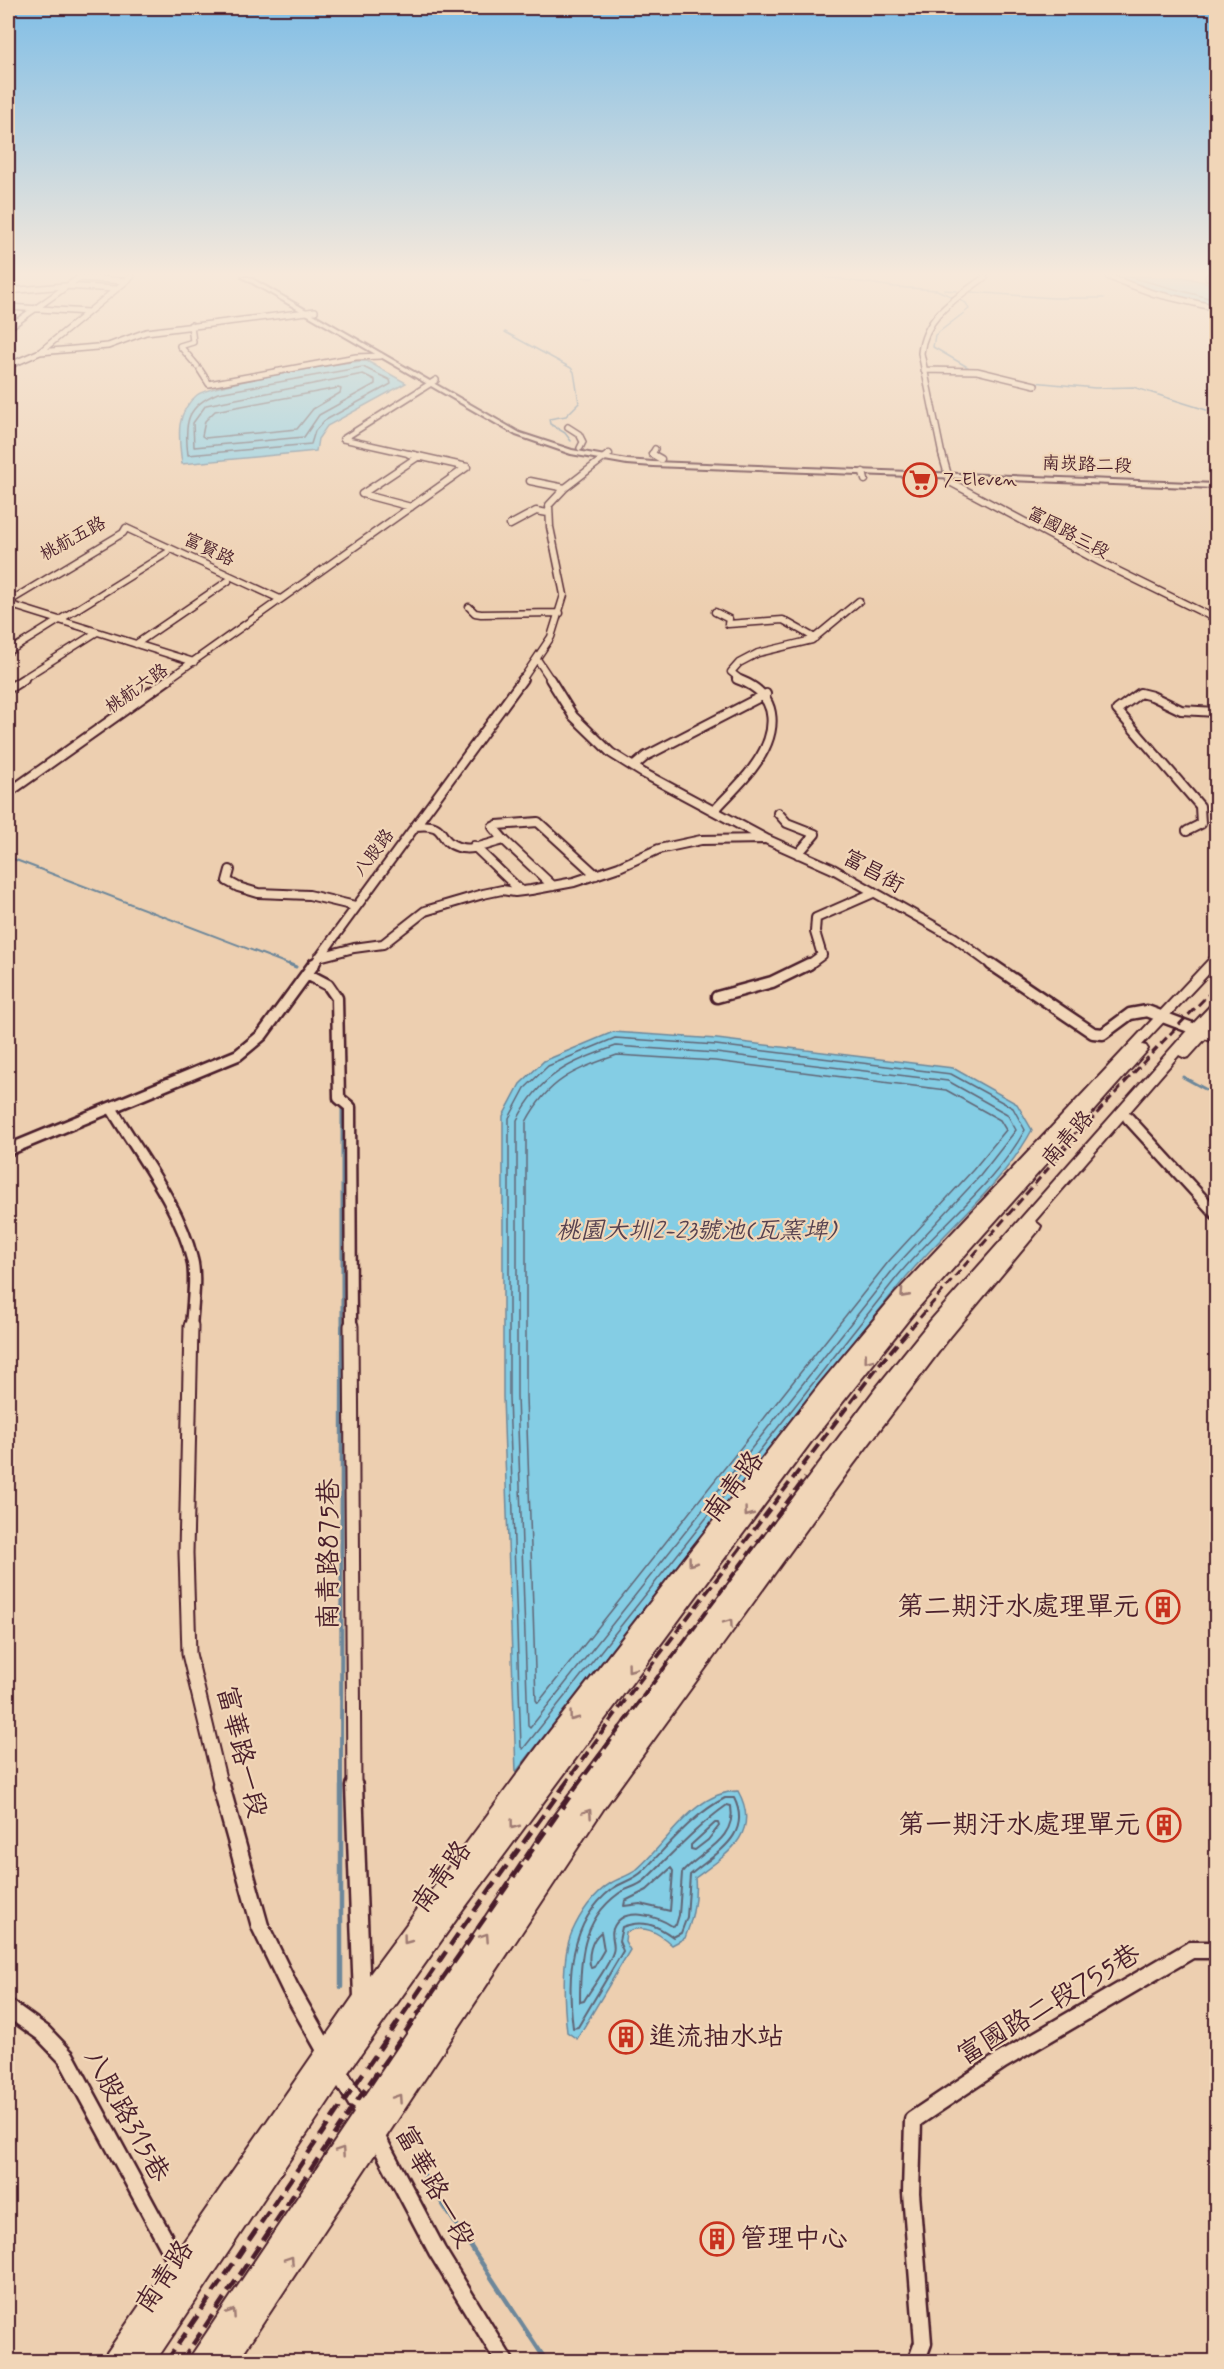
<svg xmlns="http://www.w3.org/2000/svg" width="1224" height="2369" viewBox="0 0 1224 2369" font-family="Mynerve,'LXGW WenKai TC',sans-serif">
<rect width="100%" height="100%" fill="#edcfb0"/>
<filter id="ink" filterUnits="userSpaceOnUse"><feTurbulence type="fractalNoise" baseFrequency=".0167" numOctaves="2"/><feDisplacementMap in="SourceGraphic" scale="12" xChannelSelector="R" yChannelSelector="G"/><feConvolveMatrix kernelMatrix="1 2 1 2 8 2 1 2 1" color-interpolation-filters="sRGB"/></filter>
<g filter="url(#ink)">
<!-- water -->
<path fill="#84cde4" stroke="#6d879a" stroke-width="1.5" d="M1114 277H1184L1216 285V306L1148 290Z
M367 361 406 383 327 426 318 439 316 451 182 464C179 438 174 414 197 395 209 385 346 361 367 361Z
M613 1032 717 1039 953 1068 1017 1104 1032 1130C1001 1188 938 1236 897 1288 769 1448 642 1610 516 1772L503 1397V1116L520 1084 544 1061Z
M738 1791C762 1834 726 1855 695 1878 697 1899 693 1918 685 1938L672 1945C658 1932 644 1924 626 1932L625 1941 630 1950 577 2039 567 2032C564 2006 561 1957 572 1932 580 1914 594 1893 611 1883 619 1878 629 1876 636 1870 667 1844 693 1792 738 1791Z"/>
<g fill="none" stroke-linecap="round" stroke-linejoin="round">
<!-- shore-far1 -->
<path stroke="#616575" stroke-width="1.5" d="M1130 277 1216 300
M363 367 390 380 391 384 324 421 315 431 311 444 188 455C184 423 186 406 218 393Z
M363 374 375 380V384L319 415 304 437 194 447 193 423 206 405Z
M338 388 341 389 340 393 313 409 297 429 205 438 202 436 205 421 215 411Z
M615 1038 716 1045 951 1074 1013 1108 1025 1130C995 1185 937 1227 897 1277 773 1434 648 1592 523 1749L521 1747 509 1397V1118L525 1088 548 1066Z
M616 1046 716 1053 948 1081 1007 1114 1016 1130 980 1176 896 1266 530 1728 528 1726 517 1396V1120C541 1074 569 1063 616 1046Z
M617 1055 715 1061 946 1090 1000 1120 1006 1130 973 1170 889 1261 538 1703 536 1700 526 1396V1122C548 1080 574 1070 617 1055Z"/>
<!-- shore -->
<path stroke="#616575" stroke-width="2" d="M725 1798H734C753 1836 715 1853 690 1875L687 1917 681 1933 673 1937C657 1925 642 1919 622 1927L619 1941 623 1951 578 2027 573 2028C567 1978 569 1922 612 1889 622 1882 634 1880 643 1871 669 1845 692 1815 725 1798Z
M727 1805 731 1806C737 1840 701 1851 682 1873L679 1915 676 1925 672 1926C658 1916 622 1905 613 1929 610 1936 616 1945 613 1952 609 1966 592 1987 584 2001L580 2002C580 1961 581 1921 618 1894 626 1888 638 1887 646 1879 673 1853 696 1827 727 1805Z
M715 1823H718L719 1826 708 1840 695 1850 691 1849V1845Z
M671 1868 673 1871 670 1911 640 1904 624 1906 625 1901 647 1890Z
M601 1932 604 1950 594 1967 591 1968C587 1956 591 1940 601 1932Z"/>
<!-- stream-far4 -->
<path stroke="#6d879a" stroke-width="1.5" d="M581 277 593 278
M825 277 895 287 937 290 966 303 969 309 935 335 933 347 971 369
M944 290 957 291
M971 292 1053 298H1104
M505 332 571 368 574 372 579 403 566 416 549 419 550 424 565 433 571 441
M1033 382 1095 388 1133 387 1216 413"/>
<!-- stream-far3 -->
<path stroke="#6d879a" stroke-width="2" d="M8 857 293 966"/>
<!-- stream-far2 -->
<path stroke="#6d879a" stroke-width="3" d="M289 964 296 967
M1060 1004 1085 1022
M1183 1077 1216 1095
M342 1328V1106"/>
<!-- stream-far1 -->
<path stroke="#6d879a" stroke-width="4" d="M341 1787 342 1326"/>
<!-- stream -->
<path stroke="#6d879a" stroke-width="4.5" d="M341 1987V1786
M415 2162 547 2362"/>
<!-- minor-far5 casing -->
<g stroke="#4a1f2b" stroke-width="8">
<path id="minor-far5" d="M8 277H11
M1109 277 1152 293 1216 308
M1208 277 1216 279
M78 278 126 281
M8 291 64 286 116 289
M8 307 88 312
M191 325 193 342 180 346 197 366
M8 328 80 277
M40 352 108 346 146 332 315 311
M8 366 40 352 131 277
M200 370 209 384 356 357 381 356
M924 370 977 371 1035 385
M568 427 579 434 583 442 580 448
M343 439 415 455
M343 439 436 380
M654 455 652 454 655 449
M942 455 921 353C925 315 957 298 985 277"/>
</g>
<!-- minor-far4 casing -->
<g stroke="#4a1f2b" stroke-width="9">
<path id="minor-far4" d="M409 454 467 467
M652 454 661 459
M942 454 950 482 1102 563 1216 619
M863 472 865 480
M530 481 565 488
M362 494 419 456
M362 494 411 507
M510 525 536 511 548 513
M126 528 280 599
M8 602 123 533 126 528
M8 604 194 662
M469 607 475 613 481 614 560 613
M715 612 729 619 728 624 783 620 815 638
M136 644 228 581
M8 652 167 553
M537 659 551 680
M21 680 97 632
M167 680 467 467
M522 680 551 637 564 595 550 527 549 505 565 488 609 454
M741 680 731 672 739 663 758 653 812 640 859 601"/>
</g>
<!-- minor-far3 casing -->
<g stroke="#4a1f2b" stroke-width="12">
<path id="minor-far3" d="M550 679 573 716 611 753 643 773 768 840 833 869 955 938 993 966
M8 689 24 679
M633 767 646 756 766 694
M8 793 169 679
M714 811C726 797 741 784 752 769 778 735 783 695 737 679
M778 813 787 823 815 834 798 854
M415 826C450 822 435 840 458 847 472 852 490 843 504 840L493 827 497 825 538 822 596 875
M1187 831 1201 824 1200 806 1117 710 1140 693 1152 696 1181 710 1216 712
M504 840 553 886
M474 846 521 891
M230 870 227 881 238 887 258 893 309 895 355 906
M319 957 354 948 383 944 425 911 483 894 502 890 515 892 531 890 574 882 619 867 659 849 701 840 765 839
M313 966 523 679
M807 966 822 955 815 932 816 918 873 893"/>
</g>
<!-- minor-far2 casing -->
<g stroke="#4a1f2b" stroke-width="15">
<path id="minor-far2" d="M991 964 1093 1033 1103 1034 1130 1014 1147 1011 1216 1037
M307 974 328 985 337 998 339 1098 350 1107 351 1328
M717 997 772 982 809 964
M112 1109C140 1156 179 1205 192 1259 197 1277 192 1308 191 1328
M1128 1118 1216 1214
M8 1150 238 1055 262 1035 314 964"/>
</g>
<!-- minor-far1 casing -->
<g stroke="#4a1f2b" stroke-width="17">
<path id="minor-far1" d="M191 1326 186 1553 189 1654 221 1787
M351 1326 354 1787"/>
</g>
<!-- minor casing -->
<g stroke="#4a1f2b" stroke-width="21">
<path id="minor" d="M221 1786 260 1926 290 1988 328 2055
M354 1786 362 1997
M8 2008 43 2033 66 2057 179 2266
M336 2068 365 2116
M374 2132 437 2251 505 2362
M916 2362 923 2343 911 2193 913 2120 1001 2061 1191 1950H1216"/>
</g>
<!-- major casing -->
<g stroke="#4a1f2b" stroke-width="4">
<path id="major" d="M242 277H249L520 433 572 450 627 460 653 462 1216 484V488L653 466 627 464 571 454 516 435Z
M1216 955V966L1142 1045 1146 1046 1148 1049 1146 1052 917 1309 811 1442 463 1910 344 2078 155 2362H129L131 2358 128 2362H102L106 2354 355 1994 539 1745 820 1384 895 1294 1212 956Z
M1216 1003V1014L1214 1016H1216V1027L1189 1057 1185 1058 1179 1055 1035 1221 1041 1226 1039 1230 950 1337 853 1465 604 1808 237 2362H187L549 1822 876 1388 931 1320 1191 1026 1212 1004Z"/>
</g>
<!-- minor-far5 -->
<use href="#minor-far5" stroke="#f1d6b8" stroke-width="5"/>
<!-- minor-far4 -->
<use href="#minor-far4" stroke="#f1d6b8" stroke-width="6"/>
<!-- minor-far3 -->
<use href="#minor-far3" stroke="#f1d6b8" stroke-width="8"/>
<!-- minor-far2 -->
<use href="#minor-far2" stroke="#f1d6b8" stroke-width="10"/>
<!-- minor-far1 -->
<use href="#minor-far1" stroke="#f1d6b8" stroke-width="13"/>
<!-- minor -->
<use href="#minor" stroke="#f1d6b8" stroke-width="16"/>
<!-- major -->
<use href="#major" fill="#f1d6b8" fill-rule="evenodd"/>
<!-- rail-far2 -->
<path stroke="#4a1f2b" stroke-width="3" stroke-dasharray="9 4.5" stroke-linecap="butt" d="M911 1328C1010 1213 1108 1095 1216 987"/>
<!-- rail-far1 -->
<path stroke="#4a1f2b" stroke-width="4" stroke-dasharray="11 5" stroke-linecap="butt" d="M563 1787 631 1692 879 1365 912 1326
M576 1787 805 1478"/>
<!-- rail -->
<path stroke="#4a1f2b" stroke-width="4.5" stroke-dasharray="14 7" stroke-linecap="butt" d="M166 2362 460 1931 564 1786
M181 2362 350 2111 577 1786"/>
</g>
<!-- one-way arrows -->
<defs><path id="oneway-chevron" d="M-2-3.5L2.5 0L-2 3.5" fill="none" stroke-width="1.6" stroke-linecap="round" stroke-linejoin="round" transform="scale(1.5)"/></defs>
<g stroke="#9e7a72">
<use href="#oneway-chevron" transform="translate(904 1294) rotate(132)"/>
<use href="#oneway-chevron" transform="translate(868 1359) rotate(129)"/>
<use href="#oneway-chevron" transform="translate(748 1513) rotate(127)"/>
<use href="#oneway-chevron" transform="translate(692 1562) rotate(127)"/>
<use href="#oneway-chevron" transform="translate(729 1623) rotate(-55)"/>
<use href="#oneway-chevron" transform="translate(631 1668) rotate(127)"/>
<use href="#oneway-chevron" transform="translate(573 1717) rotate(127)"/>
<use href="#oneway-chevron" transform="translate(588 1813) rotate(-56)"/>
<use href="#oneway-chevron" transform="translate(514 1825) rotate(127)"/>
<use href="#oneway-chevron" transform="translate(485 1937) rotate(-56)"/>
<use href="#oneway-chevron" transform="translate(407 1940) rotate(127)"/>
<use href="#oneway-chevron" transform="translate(398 2098) rotate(-56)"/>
<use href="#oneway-chevron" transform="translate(341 2151) rotate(-56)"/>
<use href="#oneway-chevron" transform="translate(290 2260) rotate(-56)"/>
<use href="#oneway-chevron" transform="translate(232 2313) rotate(-56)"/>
</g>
</g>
<!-- sky -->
<linearGradient id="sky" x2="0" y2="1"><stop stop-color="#80bee6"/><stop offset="0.45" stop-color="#f7e9db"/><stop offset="1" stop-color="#f7e9db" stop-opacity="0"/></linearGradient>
<rect width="1224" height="609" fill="url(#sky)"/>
<!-- icons -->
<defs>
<g id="supermarket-ring" transform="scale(1.725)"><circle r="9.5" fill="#f1d6b8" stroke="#c8321e" stroke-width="1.5"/><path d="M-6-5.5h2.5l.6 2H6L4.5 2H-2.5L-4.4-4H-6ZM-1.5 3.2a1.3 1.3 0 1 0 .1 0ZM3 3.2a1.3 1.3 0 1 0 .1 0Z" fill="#c8321e"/></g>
<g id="building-ring" transform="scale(1.725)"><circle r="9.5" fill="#f1d6b8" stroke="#c8321e" stroke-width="1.5"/><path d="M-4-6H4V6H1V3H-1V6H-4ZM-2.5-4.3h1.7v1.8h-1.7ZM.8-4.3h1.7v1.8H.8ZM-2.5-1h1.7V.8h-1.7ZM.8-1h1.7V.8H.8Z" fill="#c8321e"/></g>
</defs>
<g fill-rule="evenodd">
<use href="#supermarket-ring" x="920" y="480"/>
<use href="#building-ring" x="1163" y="1607"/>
<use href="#building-ring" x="1164" y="1825"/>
<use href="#building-ring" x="626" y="2037"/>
<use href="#building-ring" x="717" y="2239"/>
</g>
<g text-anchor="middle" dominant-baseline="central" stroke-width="4.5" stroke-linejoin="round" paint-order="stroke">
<!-- far-street labels -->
<g font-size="18" fill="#4a1f2b" stroke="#f1d6b8">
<text transform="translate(1087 465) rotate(2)">南崁路二段</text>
<text transform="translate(1068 533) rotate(28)">富國路三段</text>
<text transform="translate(73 539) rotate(-29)">桃航五路</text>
<text transform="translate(209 550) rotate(25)">富賢路</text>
<text transform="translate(137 689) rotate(-35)">桃航六路</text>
<text transform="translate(374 853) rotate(-53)">八股路</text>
</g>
<!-- far-poi labels -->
<g font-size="18" fill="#4a1f2b" stroke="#f1d6b8" text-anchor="start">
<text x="943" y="480">7-Eleven</text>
</g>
<!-- street labels -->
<g font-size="22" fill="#4a1f2b" stroke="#f1d6b8">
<text transform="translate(873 872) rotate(29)">富昌街</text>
<text transform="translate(1068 1139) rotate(-49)">南青路</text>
</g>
<!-- water labels -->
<g font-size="24" font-style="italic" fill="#564250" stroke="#f1d6b8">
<text x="696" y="1231">桃園大圳2-23號池(瓦窯埤)</text>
</g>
<!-- near-street labels -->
<g font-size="27" fill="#4a1f2b" stroke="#f1d6b8">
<text transform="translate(734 1487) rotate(-53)">南青路</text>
<text transform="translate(329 1554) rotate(-90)">南青路875巷</text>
<text transform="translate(241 1752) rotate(76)">富華路一段</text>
<text transform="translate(442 1877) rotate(-54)">南青路</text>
<text transform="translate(1049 2005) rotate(-31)">富國路二段755巷</text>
<text transform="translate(126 2116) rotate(61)">八股路315巷</text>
<text transform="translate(434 2187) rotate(61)">富華路一段</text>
<text transform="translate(165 2277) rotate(-56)">南青路</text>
</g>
<!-- near-poi labels -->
<g font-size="27" fill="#4a1f2b" stroke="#f1d6b8" text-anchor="end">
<text x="1140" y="1607">第二期汙水處理單元</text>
<text x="1141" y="1825">第一期汙水處理單元</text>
<text x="649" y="2037" text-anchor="start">進流抽水站</text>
<text x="740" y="2239" text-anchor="start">管理中心</text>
</g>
</g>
<!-- margin -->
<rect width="1224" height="2369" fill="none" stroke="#f1d6b8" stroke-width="30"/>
<rect x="15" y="15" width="1194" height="2339" fill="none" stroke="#4a1f2b" stroke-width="2" filter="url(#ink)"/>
</svg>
